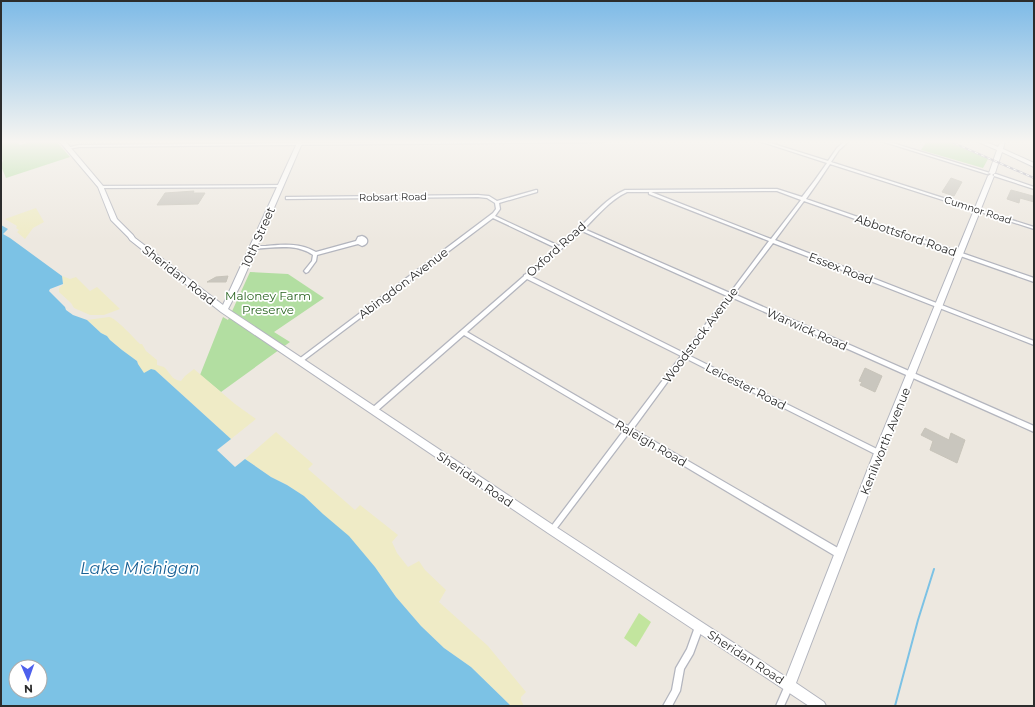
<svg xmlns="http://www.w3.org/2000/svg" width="1035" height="707" viewBox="0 0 1035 707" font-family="Montserrat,sans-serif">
<rect width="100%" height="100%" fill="#ede8e0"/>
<!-- green -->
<path fill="#b2dea1" d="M1 141H16L20 145 33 141H56L70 157 6 178 1 166 3 160 1 159Z
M927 141H946L988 159 983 168 921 150Z
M250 272 288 274 324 298 274 332 290 342 221 392 200 375 223 317 228 320Z"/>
<!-- sand -->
<path fill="#efebc6" d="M36 208 44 222 33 228 25 239 17 232 19 230 16 228 17 226 5 219Z
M62 276 70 279 76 277 90 291 97 287 120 309 104 315H90L74 308 71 303 59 292V288L64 284H63Z
M109 317C115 317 135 339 140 344H142L146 351 157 360V365L164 367C170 372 171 380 181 381L185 376 194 369 235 404 256 419 231 439 155 370 144 374 138 364 137 361 122 350 110 340 107 336 101 333 87 320Z
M276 432 313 464 308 469 355 510 360 505 398 535 392 542 397 553 408 567 419 561 425 570 446 590 439 602 488 646 526 692 521 697V700L524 706H511L471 667 444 648 421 626 396 597 375 567 362 552 304 496 287 485 271 477 245 459Z"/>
<!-- pitch -->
<path fill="#c2e59e" d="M639 613 651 622 636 647 624 638Z"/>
<!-- water -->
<path fill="#7cc2e5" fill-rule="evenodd" d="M1 225 8 229 3 234 10 238 62 276 63 284 50 289 49 291 65 307 66 310 73 315 87 320 101 333 107 336 110 340 122 350 137 361 138 364 144 373 151 369 155 370 231 439 217 450 235 467 245 459 271 477 287 485 304 496 323 514 349 536 375 567 396 597 421 626 444 648 471 667 511 706H1ZM16 667H40V691H16Z"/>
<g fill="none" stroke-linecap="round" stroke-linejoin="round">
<!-- stream -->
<path stroke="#7cc2e5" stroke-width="2" d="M895 706 918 620 934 569"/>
</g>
<!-- building -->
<path fill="#c9c6be" stroke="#c8c4ba" d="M951 178 962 182 954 196 942 192Z
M1011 190 1033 196 1034 202 1020 198 1019 203 1007 199Z
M194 191 193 193H205L198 204 157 205 165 193Z
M228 276 226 282H207L216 277Z
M865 368 882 376 875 392 860 385 862 382 859 381Z
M925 428 949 440 951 433 965 440 957 463 930 450 933 441 921 435Z"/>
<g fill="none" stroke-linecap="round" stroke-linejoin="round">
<!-- street casing -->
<g stroke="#b3b5be" stroke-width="2.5">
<path id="street" d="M518 141H605L603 142 79 147 68 149 66 148 79 145Z
M759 141H764L828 161 837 148 845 141H849L839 150 831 162 1034 227V229L830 164 818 182 806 199 1034 278V282L804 201 775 240 1034 341V345L773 243 734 294 1034 426V432L731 297 688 355 881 451 882 453 881 455 879 456 877 455 685 358 633 429 843 551 844 554 843 557 840 558 837 557 629 433 554 532 552 533 550 532 549 530 550 528 624 430 464 335 376 412H372L371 410 372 408 524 276V275L526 274 556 248 493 218 303 361H299L298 360 299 359 493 213 496 209 495 203 487 198 478 197 287 199H286V197L478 195 489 196 497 201 536 190H537V192L499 203 500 209 495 216 559 246C566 240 574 234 580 227 594 214 607 198 625 190L777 189 802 197 815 180 827 163ZM777 191 801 200 771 239 651 192ZM627 192H649V194L769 241 730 293 584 229C597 216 610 200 627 192ZM582 231 727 296 684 353 530 276ZM527 279 681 356 628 426 467 332Z
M881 141H886L990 173 987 174Z
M994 174H996L1034 187V189L994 176Z
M281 185H282V187L101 188 99 187 101 186Z
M362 236C369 238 369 244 362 246L358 244 317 255 316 261 308 272 306 273 304 271 312 261 313 255C296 243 272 248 253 249L251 248C255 246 261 246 266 246 283 244 301 243 316 252L356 241 358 237Z
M699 623 702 624 703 627 693 654 684 669 680 691 672 706H663L672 690 676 668 687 649 696 624Z
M789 682 792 683 793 686 784 706H776L786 683Z"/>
</g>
<!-- secondary casing -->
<g stroke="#b3b5be" stroke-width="2">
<path id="secondary" d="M59 141H65L103 186 117 219 133 235 135 238 223 305 298 141H303L241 284 228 309 556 527 786 677 874 453 988 176 991 174 989 173 997 150 976 141H983L998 147 1001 141H1005L1003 149 1034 163V167L1002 152 995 173 992 175 994 176 884 453 796 683 824 702 826 706H809L548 533 221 312 130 240 128 237 111 220 98 187Z"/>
</g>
<!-- street -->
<use href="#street" fill="#fff" fill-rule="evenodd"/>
<!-- secondary -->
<use href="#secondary" fill="#fff" fill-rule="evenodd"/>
<!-- rail casing -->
<g stroke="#a3a4b5" stroke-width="2">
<path id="rail" d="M949 141 1034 178"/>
</g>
<!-- rail -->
<use href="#rail" stroke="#fff" stroke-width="1" stroke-dasharray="3.5" stroke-linecap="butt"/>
</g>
<!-- sky -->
<linearGradient id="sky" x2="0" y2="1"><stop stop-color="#7dbae7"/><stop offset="0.59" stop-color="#f7f5f1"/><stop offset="1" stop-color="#f7f5f1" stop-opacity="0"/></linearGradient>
<rect width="1035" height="240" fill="url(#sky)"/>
<g text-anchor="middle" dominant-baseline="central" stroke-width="3.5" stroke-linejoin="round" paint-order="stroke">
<!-- far-street labels -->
<g font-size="10" fill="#2c2c2c" stroke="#fff">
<text transform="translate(393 197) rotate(-1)">Robsart Road</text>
<text transform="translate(978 210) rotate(18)">Cumnor Road</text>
</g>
<!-- street labels -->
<g font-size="12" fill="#2c2c2c" stroke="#fff">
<text transform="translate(906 235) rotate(19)">Abbottsford Road</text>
<text transform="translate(258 237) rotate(-66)">10th Street</text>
<text transform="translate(556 249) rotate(-42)">Oxford Road</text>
<text transform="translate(841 268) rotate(21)">Essex Road</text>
<text transform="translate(179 275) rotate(38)">Sheridan Road</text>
<text transform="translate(403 283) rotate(-37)">Abingdon Avenue</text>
<text transform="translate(807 329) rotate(24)">Warwick Road</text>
<text transform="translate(700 335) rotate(-53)">Woodstock Avenue</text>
<text transform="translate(746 386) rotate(27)">Leicester Road</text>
<text transform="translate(885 441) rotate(-68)">Kenilworth Avenue</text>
<text transform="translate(651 443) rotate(30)">Raleigh Road</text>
<text transform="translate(475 479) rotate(34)">Sheridan Road</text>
<text transform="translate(746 657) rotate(33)">Sheridan Road</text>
</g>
<!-- park labels -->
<g font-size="12" fill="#2a6521" stroke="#fff">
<text x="268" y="295">Maloney Farm<tspan x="268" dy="14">Preserve</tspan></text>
</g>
<!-- near-water labels -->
<g font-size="16" font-style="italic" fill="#196094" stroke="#fff">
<text x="140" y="568">Lake Michigan</text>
</g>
</g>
<!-- border -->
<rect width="1035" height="707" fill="none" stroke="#2c2c2c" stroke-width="4"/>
<!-- north arrow -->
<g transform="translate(28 679) rotate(178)"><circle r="19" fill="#ffffff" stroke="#ababab"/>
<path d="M0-3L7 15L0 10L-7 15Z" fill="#4e60ec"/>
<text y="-6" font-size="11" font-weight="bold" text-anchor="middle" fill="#2c2c2c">N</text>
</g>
</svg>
